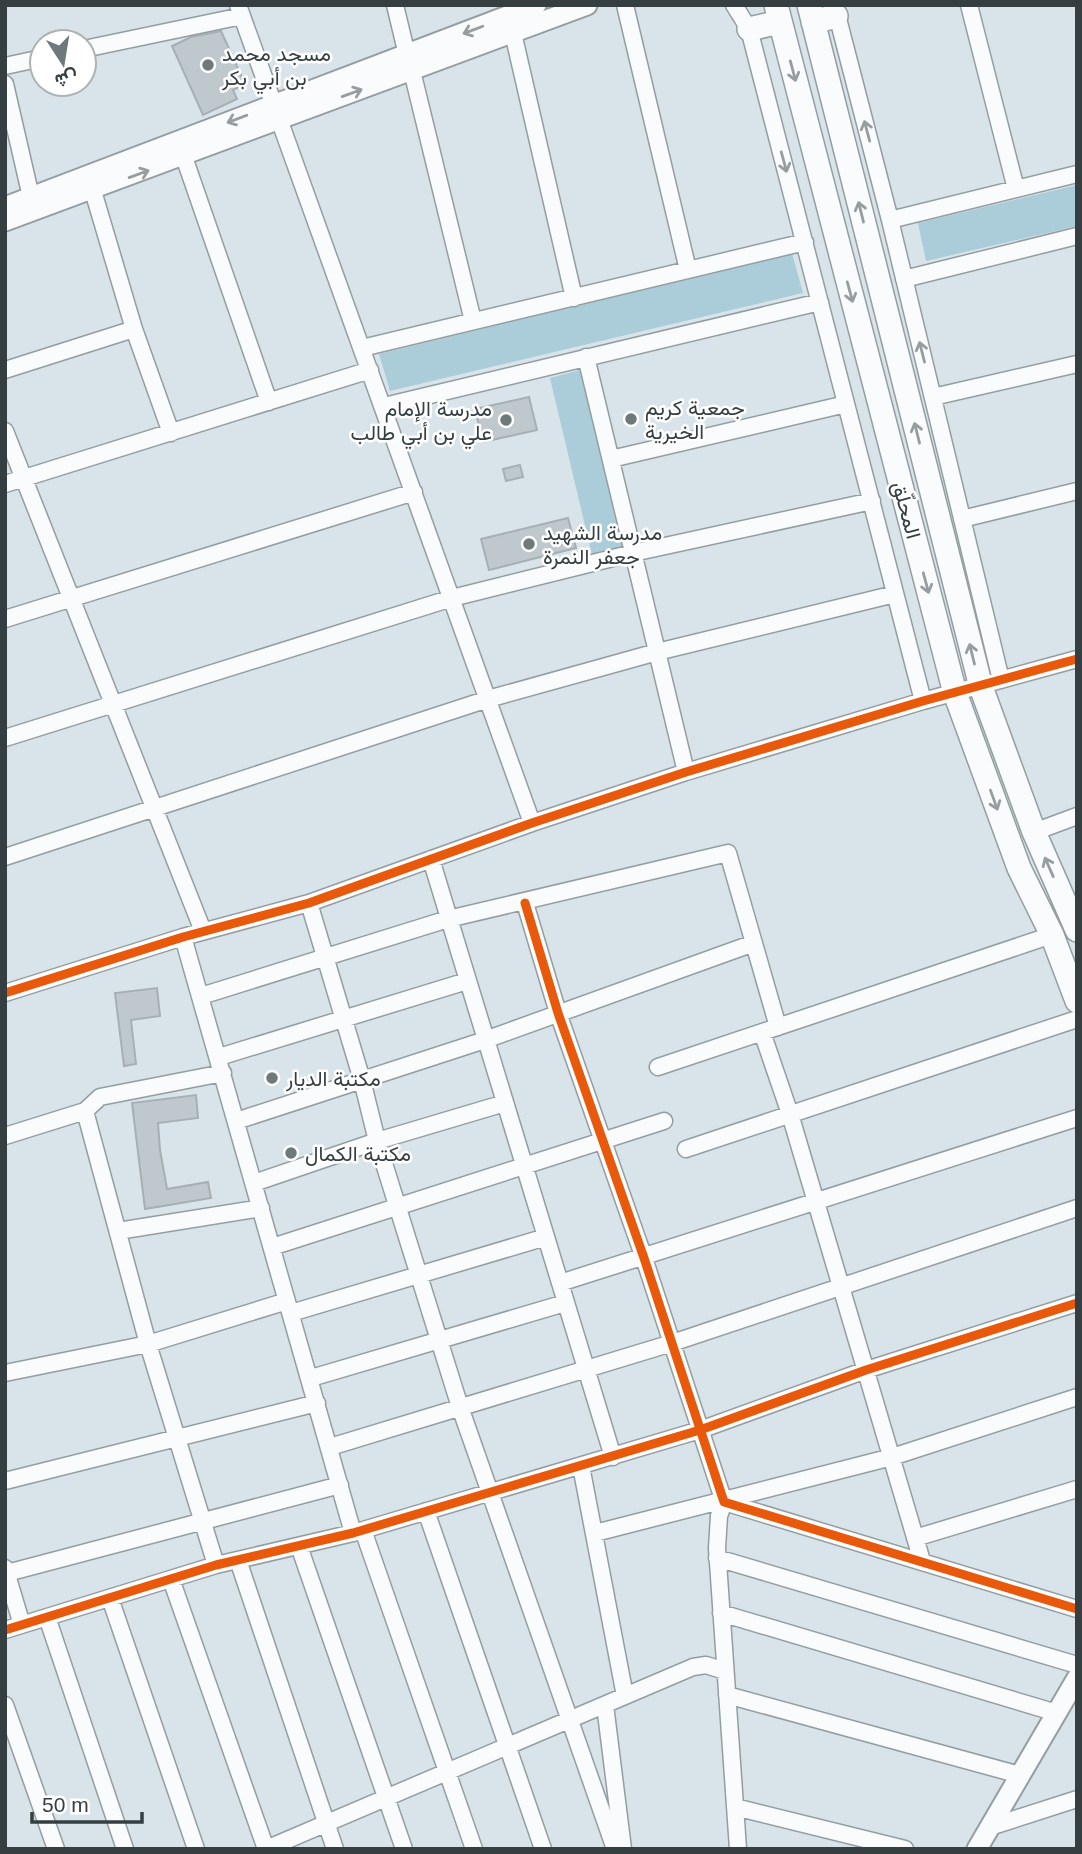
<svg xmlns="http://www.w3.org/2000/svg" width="1082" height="1854" viewBox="0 0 1082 1854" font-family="Helvetica,Vazirmatn,sans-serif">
<rect width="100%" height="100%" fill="#d8e4e9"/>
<!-- green -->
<path fill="#abcdda" d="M1077 185V226L926 261 918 223Z
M792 253 803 293 390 391 379 354Z
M584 369 628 546 592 555 550 378Z"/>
<!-- building -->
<path fill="#bfc8cc" stroke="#a6b0b4" stroke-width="2" d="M221 31 245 84 233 90 237 99 203 115 172 46 191 37Z
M529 397 537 430 483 442 475 409Z
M520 465 523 477 506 481 503 469Z
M568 518 576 548 489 570 481 539Z
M157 988 160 1016 131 1020 136 1064 124 1066 115 993Z
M196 1095 198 1118 158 1123 160 1150 167 1189 208 1182 211 1198 145 1209 132 1103Z"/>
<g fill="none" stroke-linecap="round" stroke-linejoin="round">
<!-- minor casing -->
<g stroke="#949ea2" stroke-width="19">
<path id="minor" d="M238 5 532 823
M395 5 407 55
M625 5 688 270
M734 5 749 29 923 701
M969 5 1016 189
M835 7 890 220 1001 680
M513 33 574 298
M84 49 242 16
M5 66 42 58
M412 71 473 321
M5 84 31 197
M184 157 269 402
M93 191 134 329
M890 220 1077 174
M904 279 1077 236
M362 348 805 242
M586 357 686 772
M5 370 134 329 171 433
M933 397 1077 364
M384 406 820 302
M5 431 203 931
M611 459 846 404
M5 484 370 370
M962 519 1077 491
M5 619 414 492
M5 738 452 598 633 553 872 501
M1034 832 1077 816
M5 857 488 699 657 652 895 594
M431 859 613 1457
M309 903 362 1080 377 1141 460 1407 615 1849
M525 903 558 1013 644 1258 724 1502 1077 1609
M183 937 353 1533
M5 993 183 937 309 903 532 823 686 772 923 701 1077 659
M201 996 448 919 728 853 778 1027
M762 1032 790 1114 922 1561
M219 1057 467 981
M658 1067 1052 935
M85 1111 100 1097 223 1073
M236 1121 485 1040 754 943
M5 1136 85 1111 148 1344 216 1565
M686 1149 1077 1019
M254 1183 377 1141 505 1103
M118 1231 261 1208
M272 1247 664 1121
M560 1283 1077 1118
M291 1313 546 1237
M5 1373 148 1344 287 1301
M311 1378 565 1303
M330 1447 672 1343 1077 1208
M581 1466 625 1696
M5 1481 317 1403
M724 1502 719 1516 717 1548 738 1849
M426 1511 543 1849
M363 1530 474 1849
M595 1533 892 1457 1077 1397
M915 1538 1077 1489
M299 1546 404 1849
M717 1558 1077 1665
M238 1560 335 1849
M5 1568 22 1625
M7 1573 340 1485
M171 1579 266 1849
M110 1598 196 1849
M721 1613 1057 1713
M47 1617 125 1849
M5 1630 216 1565 353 1533 700 1430 866 1370 1077 1303
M727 1695 1020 1775
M5 1705 56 1849
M605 1705 623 1849
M735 1807 905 1849
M990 1827 1077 1799
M266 1849 693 1667 706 1665 725 1671"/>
</g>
<!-- major casing -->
<g stroke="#949ea2" stroke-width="23">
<path id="major" d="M5 207 536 5
M5 221 587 5
M977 1849 1077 1678"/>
</g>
<!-- highway casing -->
<g stroke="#949ea2" stroke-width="26">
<path id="highway" d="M776 5 955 693 1019 868 1052 935 1077 1001
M809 5 981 687 1034 832 1077 930
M813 22 836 16
M749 29 780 22"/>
</g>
<!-- minor -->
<use href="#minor" stroke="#f9fbfc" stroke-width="16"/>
<!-- major -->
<use href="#major" stroke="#f9fbfc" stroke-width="19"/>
<!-- highway -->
<use href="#highway" stroke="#f9fbfc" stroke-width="23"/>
<!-- cycleway casing -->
<g stroke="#fff" stroke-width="13">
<path id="cycleway" d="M525 903 558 1013 644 1258 724 1502 1077 1609
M5 993 183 937 309 903 532 823 686 772 923 701 1077 659
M5 1630 216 1565 353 1533 700 1430 866 1370 1077 1303"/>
</g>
<!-- cycleway -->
<use href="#cycleway" stroke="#e8590c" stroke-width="9"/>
</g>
<!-- one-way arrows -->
<defs><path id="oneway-shaft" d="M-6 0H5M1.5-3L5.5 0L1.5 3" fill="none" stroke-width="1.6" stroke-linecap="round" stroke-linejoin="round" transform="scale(1.75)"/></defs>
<g stroke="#979d9f">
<use href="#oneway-shaft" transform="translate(473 30) rotate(159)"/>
<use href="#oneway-shaft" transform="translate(793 71) rotate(75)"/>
<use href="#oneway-shaft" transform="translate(352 93) rotate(-20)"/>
<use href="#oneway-shaft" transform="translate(237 119) rotate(159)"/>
<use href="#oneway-shaft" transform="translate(867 131) rotate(-105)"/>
<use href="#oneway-shaft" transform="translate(784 162) rotate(75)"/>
<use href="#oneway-shaft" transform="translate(139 174) rotate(-20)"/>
<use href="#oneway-shaft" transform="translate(861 212) rotate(-104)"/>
<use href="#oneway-shaft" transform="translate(850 292) rotate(75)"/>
<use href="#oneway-shaft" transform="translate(922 352) rotate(-104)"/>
<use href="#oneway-shaft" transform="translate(917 433) rotate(-104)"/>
<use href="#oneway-shaft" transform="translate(926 583) rotate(75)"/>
<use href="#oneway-shaft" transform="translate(972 654) rotate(-104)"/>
<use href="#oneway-shaft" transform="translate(994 800) rotate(70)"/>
<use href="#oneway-shaft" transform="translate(1049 867) rotate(-114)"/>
</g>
<!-- markers -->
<g fill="#6e797c" stroke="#fff" stroke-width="2.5">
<circle cx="208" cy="65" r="7"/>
<circle cx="631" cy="419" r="7"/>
<circle cx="506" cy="420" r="7"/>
<circle cx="529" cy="544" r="7"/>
<circle cx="272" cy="1078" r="7"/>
<circle cx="291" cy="1153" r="7"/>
</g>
<g text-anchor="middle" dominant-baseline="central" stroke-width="5" stroke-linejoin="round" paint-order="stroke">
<!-- poi labels -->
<g font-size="21" fill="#353f42" stroke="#fff" text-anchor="start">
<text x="222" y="53">مسجد محمد<tspan x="222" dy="24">بن أبي بكر</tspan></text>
<text x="645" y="407">جمعية كريم<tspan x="645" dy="24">الخيرية</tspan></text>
<text x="492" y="408" text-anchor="end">مدرسة الإمام<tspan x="492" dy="24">علي بن أبي طالب</tspan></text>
<text x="543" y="532">مدرسة الشهيد<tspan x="543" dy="24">جعفر النمرة</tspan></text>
<text x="286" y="1078">مكتبة الديار</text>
<text x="305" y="1153">مكتبة الكمال</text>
</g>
<!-- street labels -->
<g font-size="21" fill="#353f42" stroke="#fff">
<text transform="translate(907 510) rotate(75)">المحلّق</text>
</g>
</g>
<!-- border -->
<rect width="1082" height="1854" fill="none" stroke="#353f42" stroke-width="14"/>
<!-- north arrow -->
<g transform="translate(63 63) rotate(168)"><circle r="33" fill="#ffffff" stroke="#aeb2b3" stroke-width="2"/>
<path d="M0-5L12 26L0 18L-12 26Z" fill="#6e797c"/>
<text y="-10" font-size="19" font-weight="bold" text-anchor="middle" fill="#353f42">ش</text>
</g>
<!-- scale -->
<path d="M32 1812v10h110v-10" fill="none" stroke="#353f42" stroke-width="3.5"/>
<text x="42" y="1812" font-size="21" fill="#353f42" stroke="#ffffff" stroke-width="5" paint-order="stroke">50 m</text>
</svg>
